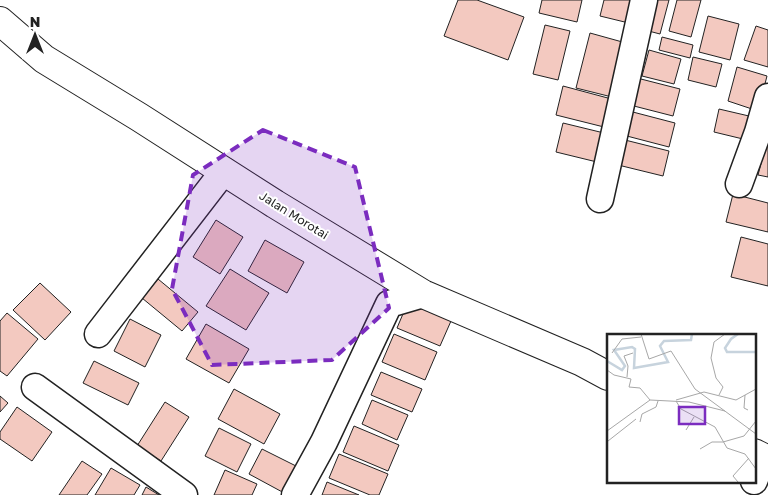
<svg xmlns="http://www.w3.org/2000/svg" width="768" height="495" viewBox="0 0 768 495" font-family="'Golos Text',sans-serif">
<rect width="100%" height="100%" fill="#fff"/>
<!-- building -->
<path fill="#f3c9c0" stroke="#222" d="M458 0H477L524 17 508 60 444 36Z
M542 0H582L577 22 539 13Z
M604 0H643L637 25 600 16Z
M648 0H669L660 34 641 29Z
M677 0H701L691 37 669 31Z
M708 16 739 24 730 60 699 52Z
M545 25 570 31 558 80 533 74Z
M756 26 768 30V67L744 60Z
M590 33 626 43 612 97 576 88Z
M662 37 693 45 690 58 659 50Z
M649 50 681 59 674 84 642 76Z
M693 57 722 64 716 87 688 80Z
M737 67 767 76 758 111 728 101Z
M637 78 680 89 673 116 630 105Z
M563 86 619 101 612 129 556 115Z
M719 109 749 116 743 139 714 132Z
M629 111 675 123 669 147 623 135Z
M563 123 604 133 597 162 556 152Z
M768 137V177L758 175Z
M621 139 669 151 663 176 614 164Z
M733 194 768 203V232L726 222Z
M216 220 243 237 220 274 193 257Z
M741 237 768 244V286L731 277Z
M265 240 304 262 287 293 248 271Z
M230 269 269 293 246 330 206 306Z
M158 279 198 312 182 331 142 298Z
M40 283 71 312 45 340 13 310Z
M408 302 451 321 440 346 397 328Z
M7 313 38 339 7 376 0 371V321Z
M130 319 161 335 145 367 114 351Z
M206 324 249 349 229 383 186 359Z
M394 334 437 352 425 380 382 362Z
M94 361 139 383 128 405 83 383Z
M381 372 422 389 412 412 371 395Z
M234 389 280 414 264 444 218 419Z
M0 396 8 403 0 412Z
M372 400 408 415 397 440 362 424Z
M165 402 189 417 161 461 137 446Z
M17 407 52 432 32 461 0 439V432Z
M354 426 399 445 388 471 343 452Z
M219 428 251 444 237 472 205 456Z
M262 449 300 468 286 494 249 474Z
M339 454 388 474 379 495H370L329 478Z
M82 461 102 474 87 495H59Z
M111 468 140 485 134 495H95Z
M225 470 257 484 252 495H214Z
M327 482 359 495H322Z
M146 487 159 495H142Z"/>
<g fill="none" stroke-linecap="round" stroke-linejoin="round">
<!-- street casing -->
<g stroke="#222" stroke-width="29">
<path id="street" d="M739 184 758 132 768 97
M600 199 644 0
M98 334 224 171
M35 387 184 495
M754 481 763 458
M295 495 324 442 389 304 423 294"/>
</g>
<!-- secondary casing -->
<g stroke="#222" stroke-width="30">
<path id="secondary" d="M0 21 44 59 139 117 275 204 423 294 582 362 608 376
M754 453 768 460"/>
</g>
<!-- street -->
<use href="#street" stroke="#fff" stroke-width="26"/>
<!-- secondary -->
<use href="#secondary" stroke="#fff" stroke-width="28"/>
</g>
<!-- marked area -->
<path fill="#7b2cbf" fill-opacity="0.2" stroke="#7b2cbf" stroke-width="4" stroke-dasharray="10 6" stroke-linejoin="round" d="M263 130 355 167 389 308 332 360 212 365 172 289 193 175Z"/>
<g text-anchor="middle" dominant-baseline="central" stroke-width="4" stroke-linejoin="round" paint-order="stroke">
<!-- street labels -->
<g font-size="12" fill="#222" stroke="#fff">
<text transform="translate(294 215) rotate(32)">Jalan Morotai</text>
</g>
</g>
<!-- overview -->
<g transform="translate(607 334)">
<rect width="149" height="149" fill="#fff"/>
<path fill="none" stroke="#c7d3dd" stroke-width="2.5" d="M131 0 124 5 118 14 120 18H149M0 27 15 36 18 32 7 16 25 13 28 15 27 34 61 28 53 12 57 7 84 6 85 0"/>
<path fill="none" stroke="#a7a7a7" stroke-width="1" d="M34 0 42 25 64 17 88 55 149 100M5 19 15 5 34 3M0 36 7 41 24 45 22 53 33 54 43 66M20 43 21 32 17 22 26 19M112 61 116 53 109 44 104 24 107 8 118 0M138 61 137 74 141 76M69 66 97 58 129 66 149 55M69 67 74 75 108 93 120 114 138 120 149 135M33 88 35 80 49 73 51 67M79 96 87 83M0 97 43 66 82 68 118 77M1 107 29 85M93 115 105 108H116L137 102 149 87M131 148 126 142 142 124"/>
<path fill="#7b2cbf" fill-opacity="0.15" stroke="#7b2cbf" stroke-width="2.5" d="M72 73H98V90H72Z"/>
<rect width="149" height="149" fill="none" stroke="#222" stroke-width="2.5"/>
</g>
<!-- north arrow -->
<g transform="translate(35 35)" stroke="#ffffff" stroke-width="4" paint-order="stroke">
<path d="M0-4L9 19L0 12L-9 19Z" fill="#222222"/>
<text y="-8" font-size="14" font-weight="bold" text-anchor="middle" fill="#222222">N</text>
</g>
</svg>
